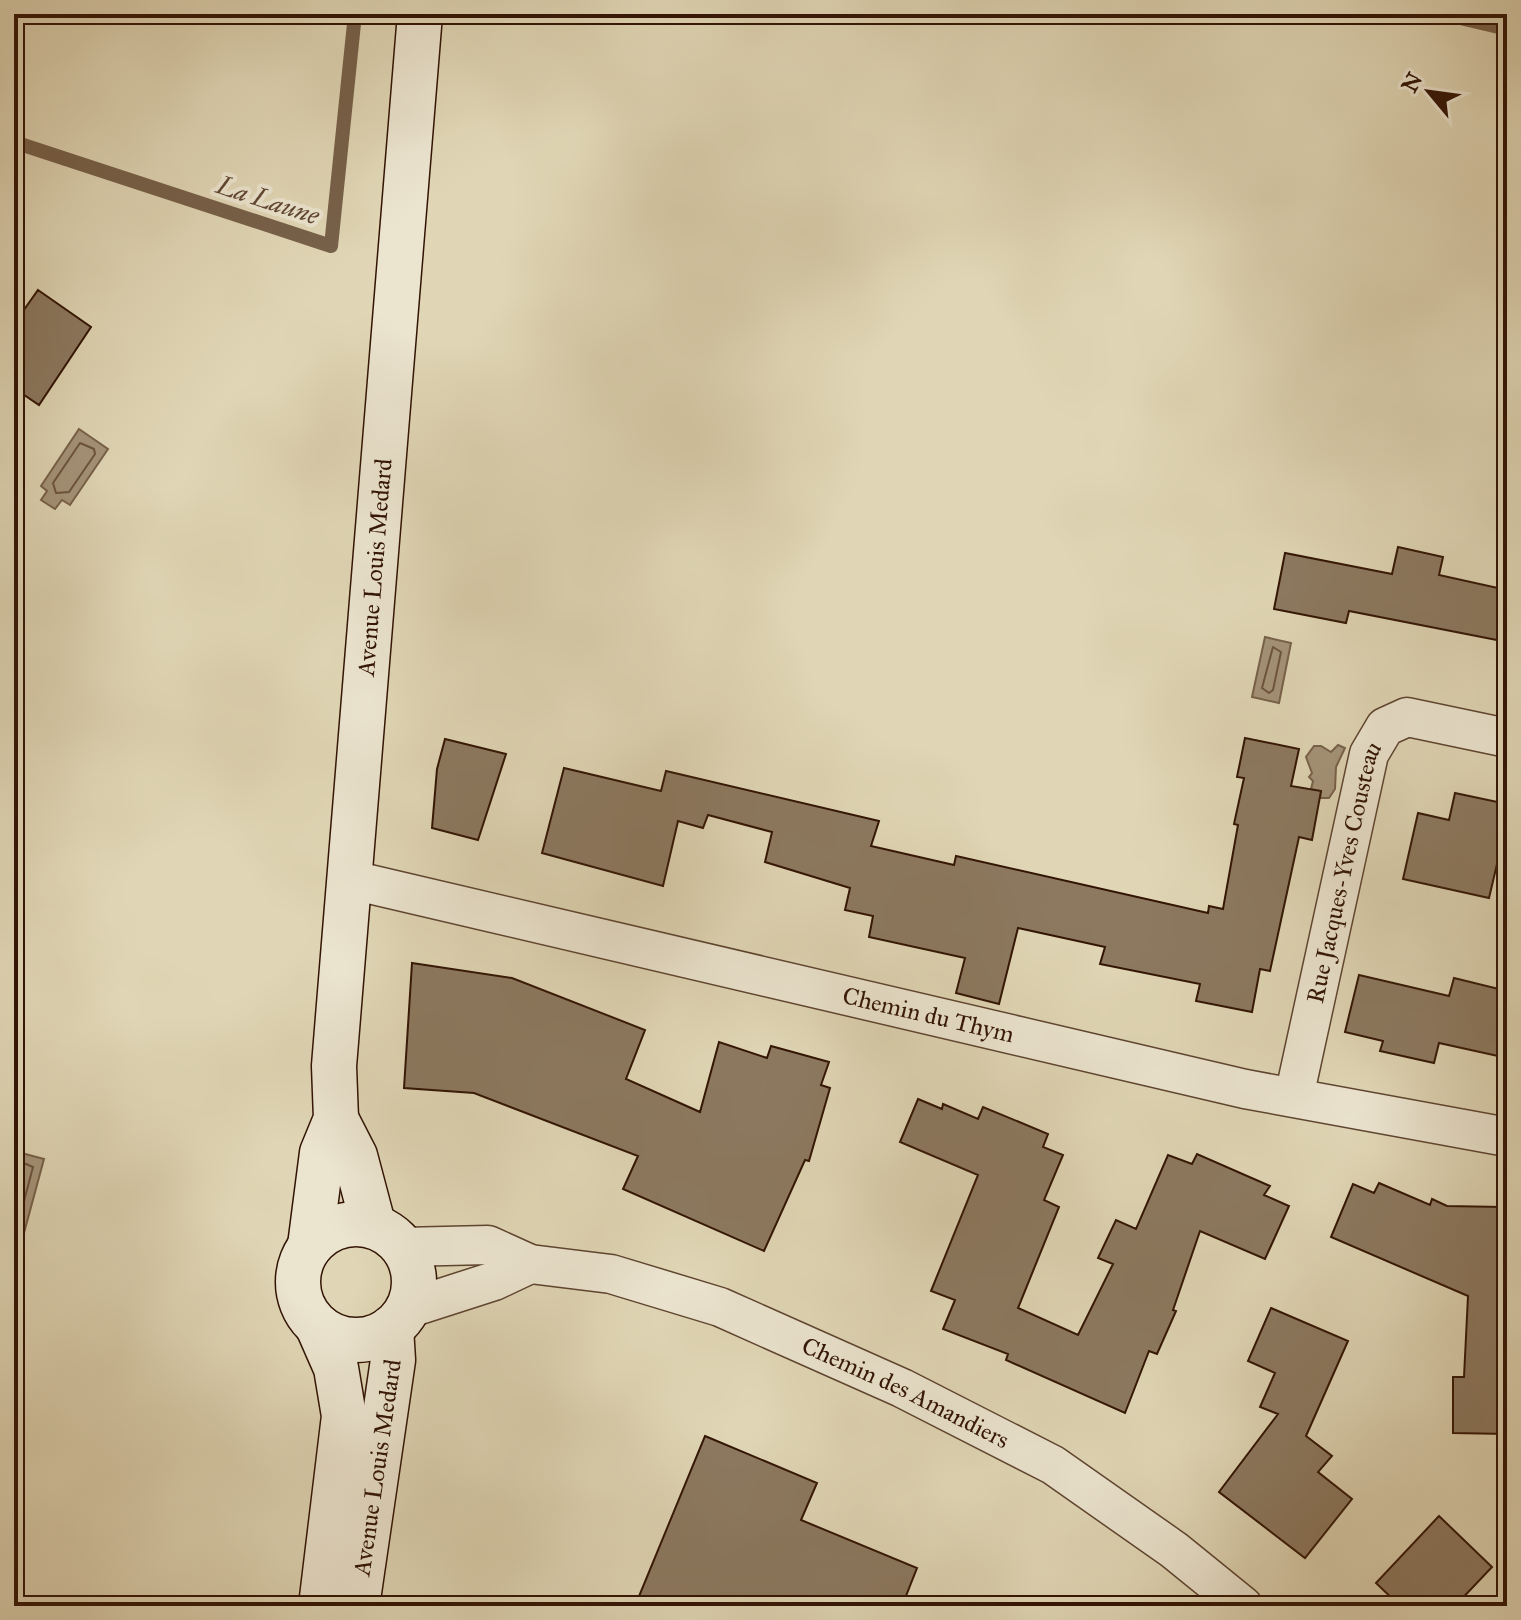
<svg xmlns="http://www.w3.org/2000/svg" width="1521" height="1620" viewBox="0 0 1521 1620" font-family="'IM FELL Great Primer',serif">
<rect width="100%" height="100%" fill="#e0d6b5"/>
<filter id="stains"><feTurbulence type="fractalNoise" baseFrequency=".0025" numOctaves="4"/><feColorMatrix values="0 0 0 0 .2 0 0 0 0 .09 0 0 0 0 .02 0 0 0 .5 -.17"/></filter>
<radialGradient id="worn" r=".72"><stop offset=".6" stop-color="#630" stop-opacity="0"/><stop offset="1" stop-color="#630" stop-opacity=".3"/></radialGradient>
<!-- water -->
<path fill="#a59479" stroke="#77614a" stroke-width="2" d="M79 429 108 449 70 505 62 500 55 509 41 500 47 491 41 486Z
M1265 637 1291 643 1279 703 1252 697Z
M1338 745 1345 748 1336 767 1335 789 1329 798H1320L1321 791 1311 789 1313 781 1309 777 1312 773 1306 757 1314 746H1321L1331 752Z
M14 1151 44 1159 14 1270Z"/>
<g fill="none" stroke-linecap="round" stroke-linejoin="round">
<!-- shore -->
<path stroke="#6c543e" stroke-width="2" d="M80 443 94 449 95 454 69 492 56 493 53 483Z
M1273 647 1281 652 1273 690 1269 693 1262 688Z
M14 1159 33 1167 14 1239"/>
<!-- stream -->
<path stroke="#77614a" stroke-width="14" d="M1443 14 1507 29
M14 142 331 246 355 14"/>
</g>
<!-- building -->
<path fill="#8c7960" stroke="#321404" stroke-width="2" d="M38 290 91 327 39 405 14 388V324Z
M1398 547 1443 557 1439 575 1507 590V642L1349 611 1346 623 1274 609 1285 553 1392 574Z
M1245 738 1299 749 1291 786 1321 791 1312 840 1299 837 1270 971 1260 969 1252 1012 1196 1001 1200 984 1100 964 1105 947 1018 928 999 1004 956 993 965 958 869 937 873 916 845 910 850 888 765 862 772 832 708 815 703 828 678 821 663 886 542 853 564 768 661 791 666 771 879 821 871 846 954 865 956 856 1208 913 1209 906 1223 909 1238 825 1234 824 1244 778 1237 777Z
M445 739 506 754 478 840 432 828 437 769Z
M1455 793 1507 804V822L1489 898 1403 879 1418 813 1449 820Z
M412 963 512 978 645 1030 626 1079 700 1112 719 1042 767 1058 771 1046 829 1062 821 1085 830 1088 809 1161 805 1160 764 1251 623 1189 638 1156 474 1093 404 1088Z
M1359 975 1449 996 1454 978 1507 991V1058L1439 1043 1434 1063 1380 1051 1383 1041 1345 1032Z
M918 1099 942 1109 943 1104 978 1119 983 1107 1048 1134 1043 1147 1063 1155 1044 1200 1059 1207 1018 1308 1078 1335 1113 1264 1098 1258 1116 1220 1136 1229 1168 1155 1192 1164 1197 1154 1270 1186 1264 1195 1289 1206 1265 1259 1200 1231 1173 1310 1176 1311 1157 1354 1149 1351 1125 1413 1006 1360 1008 1354 943 1329 955 1300 931 1291 978 1175 900 1142Z
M1379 1183 1430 1205 1432 1199 1447 1206 1502 1207 1499 1225 1507 1226V1434L1453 1433V1377H1464L1468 1296 1331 1237 1353 1184 1374 1193Z
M1271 1308 1348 1341 1306 1436 1332 1456 1318 1472 1352 1499 1305 1558 1219 1492 1278 1414 1260 1407 1275 1373 1248 1361Z
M705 1436 817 1483 801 1520 917 1568 902 1606H635Z
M1439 1516 1492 1567 1455 1606H1400L1376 1583Z"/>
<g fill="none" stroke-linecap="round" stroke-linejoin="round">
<!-- street casing -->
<g stroke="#5e4430" stroke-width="41">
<g id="street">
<path id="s1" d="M352 880 1245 1089 1507 1137"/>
<path id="s2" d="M1294 1097 1369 754 1385 727 1407 717 1507 738"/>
<path id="s3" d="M402 1247 488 1245 530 1264 611 1274 720 1307 902 1388 1053 1465 1174 1550 1243 1606"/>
<path d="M407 1309 494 1281 530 1264"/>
</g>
</g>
<!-- secondary casing -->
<g stroke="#321404" stroke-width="47">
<g id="secondary">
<path d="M336 1119 355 1156 373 1224"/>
<circle cx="356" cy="1282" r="58"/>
<path id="s4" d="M310 1246 322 1153 336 1119 334 1066 420 14"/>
<path d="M318 1327 336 1368 344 1416 321 1606"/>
<path id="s5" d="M357 1606 393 1360 391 1328"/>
</g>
</g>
<!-- street -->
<use href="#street" stroke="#ebe4cf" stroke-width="38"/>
<!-- secondary -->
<use href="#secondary" stroke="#ebe4cf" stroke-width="44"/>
</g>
<g text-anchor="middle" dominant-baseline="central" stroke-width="8" stroke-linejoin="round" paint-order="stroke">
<!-- street labels -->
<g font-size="24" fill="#321404" stroke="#ebe4cf">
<text stroke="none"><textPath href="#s4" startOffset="684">Avenue Louis Medard</textPath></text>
<text stroke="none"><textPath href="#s2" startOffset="230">Rue Jacques-Yves Cousteau</textPath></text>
<text stroke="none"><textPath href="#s1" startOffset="592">Chemin du Thym</textPath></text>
<text stroke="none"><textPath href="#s3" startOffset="532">Chemin des Amandiers</textPath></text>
<text stroke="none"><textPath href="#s5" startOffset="140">Avenue Louis Medard</textPath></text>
</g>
<!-- water labels -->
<g font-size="26" font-style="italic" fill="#604733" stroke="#ebe4cf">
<text transform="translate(268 200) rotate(18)">La Laune</text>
</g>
</g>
<!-- margin -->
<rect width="1521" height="1620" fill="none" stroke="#e0d6b5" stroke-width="48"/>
<rect x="16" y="16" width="1489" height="1588" fill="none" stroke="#321404" stroke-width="4"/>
<rect x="24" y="24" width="1473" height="1572" fill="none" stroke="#321404" stroke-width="2"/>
<!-- north arrow -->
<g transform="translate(1429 92) rotate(299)" stroke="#ebe4cf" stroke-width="6" paint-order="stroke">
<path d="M0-6L14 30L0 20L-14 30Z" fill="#321404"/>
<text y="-12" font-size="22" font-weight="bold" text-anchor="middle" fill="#321404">N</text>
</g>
<rect width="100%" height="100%" filter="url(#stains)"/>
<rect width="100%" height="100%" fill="url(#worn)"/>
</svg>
